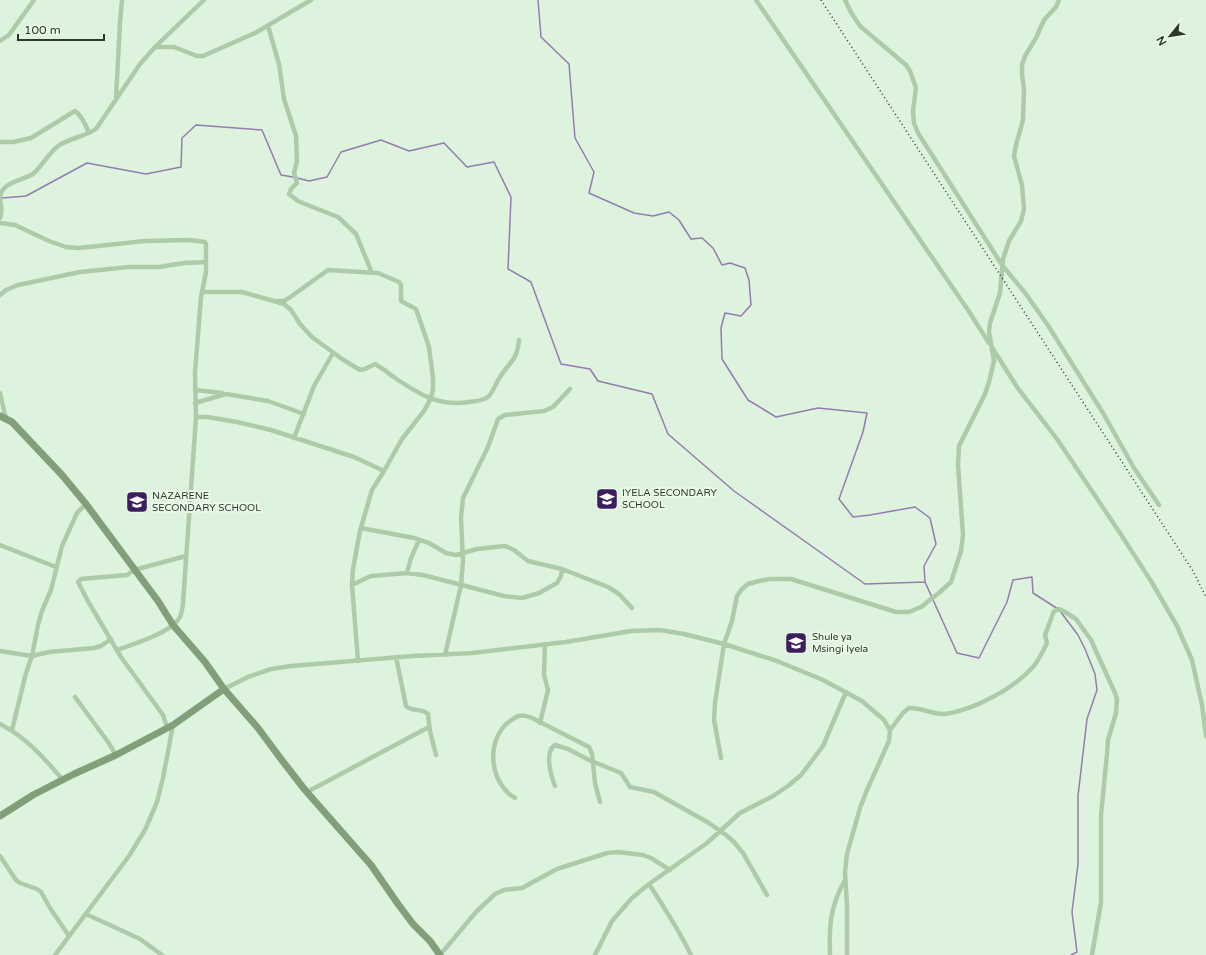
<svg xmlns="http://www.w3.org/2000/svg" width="1206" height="955" viewBox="0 0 1206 955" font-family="'Varela Round',sans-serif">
<rect width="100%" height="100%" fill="#def3dd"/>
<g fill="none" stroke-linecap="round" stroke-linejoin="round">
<!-- stream -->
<path stroke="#947cb0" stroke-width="1.5" d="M538 0 541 37 569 64 575 138 594 172 589 193 634 213 653 216 669 212 679 220 691 239 702 238 713 248 722 265 730 263 745 268 749 280 751 305 741 316 725 313 721 328 722 359 748 400 776 417 818 408 867 413 863 432 839 499 853 517 870 515 915 507 930 518 936 544 924 566 925 582 957 653 979 658 1007 602 1013 580 1032 577 1033 593 1058 609
M297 178 309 181 327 177 341 152 381 140 409 151 444 143 467 167 494 162 511 197 508 269 531 282 561 364 590 369 598 381 652 394 668 434 734 491 865 584 925 582
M2 198 26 196 87 163 146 174 181 167 182 138 196 125 262 130 281 175 293 177
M1060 611 1078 635 1085 649 1095 674 1097 690 1087 719 1078 796V864L1072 912 1077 952 1071 955"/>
<!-- street -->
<path stroke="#adcba9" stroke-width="4.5" d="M756 0 968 310 989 343
M845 0 852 14 860 26 906 65 910 71 916 88 913 111 914 123 918 133 1002 265 1026 294 1049 327 1103 413 1134 468 1159 505
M268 26 279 64 284 99 296 136 297 161 294 173 297 183 291 189 289 194 298 201 310 206 338 217 356 234 372 273
M0 41 9 35 34 0
M155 47H174L197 56H203L255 33 311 0
M116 98 120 22 122 0
M0 142H13L31 138 75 111C82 115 86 126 89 133
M0 218C3 211 1 206 0 199 0 182 22 181 33 174 42 166 49 153 58 146 70 138 84 137 96 129L140 64 155 47 204 0
M0 223 15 225 49 241 66 247 79 248 145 241 189 240 205 242 206 244V272L201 297 195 372 196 417 183 603C182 609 182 616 178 620 167 634 133 644 117 650
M203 292H242L284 304 291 310 300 324 312 337 342 359 360 370 365 369 375 364C382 368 389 373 395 378 419 394 439 407 469 402 475 401 484 401 489 396 494 390 496 383 500 377 510 361 517 361 519 340
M0 295 6 290 18 285 80 272 129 267H159L184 263 206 262
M274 301H284L289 298 328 270 378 273 399 282 401 285V301L416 309 429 347 433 378V389L431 398 424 411 402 439 384 471 372 490 360 531 353 569 352 585 358 661
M993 349 1017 387 1057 439 1118 530 1151 581 1177 626 1192 660 1202 705 1206 736
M195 390 222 393
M0 393 6 419
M195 403 226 394 268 401 304 414
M196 417H207L237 422 271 430 354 457 384 471
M294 438 314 386 333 353
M361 528 414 538 429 543 446 553 456 555 477 549 505 546 514 550 528 561 562 569 608 587 619 594 632 608
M0 545 56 567
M407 573 411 558 419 540
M352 585 371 576 407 573 423 575 504 596 522 598 539 593 557 583 561 576 562 569
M0 651 32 656 49 652 94 648 101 646 111 639
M445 655 461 585 463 561 461 518 463 498 488 447 498 419 505 415 544 411 553 407 570 389
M396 657 406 706C412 712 422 708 428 714L430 731 436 755
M224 689 248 677 271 669 291 666 413 656 472 653 566 642 631 631 660 630 684 634 724 644 777 661 823 680 862 701 884 720 890 730 889 741 867 790 860 808 847 854 845 872 847 906V955
M75 697 108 742 116 755
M540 723 548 690 544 675 545 644
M0 724C26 737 44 758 63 780
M167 727 163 715 121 657 89 603 78 582 81 579 127 575 134 570 186 556
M12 730 26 673 32 656 38 625 42 611 51 590 62 546 77 513 86 504
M890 730 903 713 909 708C921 707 933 715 945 714 974 710 1013 689 1033 667 1039 660 1043 651 1047 643L1045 635 1054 611 1059 609 1065 612 1076 619 1091 640 1115 693 1117 699 1116 713 1108 740 1107 754 1101 815V902L1092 955
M721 758 714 720 715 703 724 644 732 621 737 596 742 589 748 584 759 581 770 579H791L896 612H909L921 607 940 592 951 582 961 551 963 535 958 465 959 446 985 394 989 382 994 361 989 332 990 323 1000 293 1003 259 1009 241 1021 221 1024 209 1022 185 1014 156 1016 145 1023 120 1024 89 1022 74V65L1025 56 1036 38 1044 20 1056 7 1059 0
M555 786C551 776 544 752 555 745L568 749 589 760 621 773 630 787 654 792 709 823 726 835 734 842 743 853 767 895
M307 792 429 727
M515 798C489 783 485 739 510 721 518 715 522 714 532 718L589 747 592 754 595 783 600 802
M0 856 16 880 20 883 37 889 41 892 50 908 69 936
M649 884C664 907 679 930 691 955
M86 914 140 939 162 955
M55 955 129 856 145 830 157 802 163 778 173 725
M440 955 476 912 495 894 504 890 522 888 557 869 607 853 618 852 643 855 651 858 670 870
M595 955 612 921 632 898 649 884 707 843 740 813 773 796 788 786 801 775 823 746 846 692
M830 955C829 925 830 907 845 880"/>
<!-- secondary -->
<path stroke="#829f7a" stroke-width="7" d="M0 416 12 422 62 475 86 504 158 601 173 625 205 662 224 689 258 728 281 759 305 790 371 865 398 904 413 924 430 941 440 955
M0 816 33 795 74 774 116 755 173 725 224 689"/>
<!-- rail -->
<path stroke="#2d3829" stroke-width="1.5" stroke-dasharray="1 3" stroke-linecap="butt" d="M821 0 1193 571 1206 597"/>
</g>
<!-- icons -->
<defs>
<g id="school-square" transform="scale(1.15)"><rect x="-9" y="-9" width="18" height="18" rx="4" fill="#3c1e5a" stroke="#eafaea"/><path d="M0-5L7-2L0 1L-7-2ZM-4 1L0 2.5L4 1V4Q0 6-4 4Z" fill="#fff"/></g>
</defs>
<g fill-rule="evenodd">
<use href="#school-square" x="607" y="499"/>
<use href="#school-square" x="137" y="502"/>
<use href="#school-square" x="796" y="643"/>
</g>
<g text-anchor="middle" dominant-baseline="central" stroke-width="4" stroke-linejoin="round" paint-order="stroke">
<!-- poi labels -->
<g font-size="10" fill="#2d3829" stroke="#eafaea" text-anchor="start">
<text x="622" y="493">IYELA SECONDARY<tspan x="622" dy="12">SCHOOL</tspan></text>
<text x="152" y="496">NAZARENE<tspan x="152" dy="12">SECONDARY SCHOOL</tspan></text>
<text x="812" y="637">Shule ya<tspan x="812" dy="12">Msingi Iyela</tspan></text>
</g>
</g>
<!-- north arrow -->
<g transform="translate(1170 36) rotate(240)" stroke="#eafaea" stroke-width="3" paint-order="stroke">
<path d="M0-3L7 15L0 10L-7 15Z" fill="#2d3829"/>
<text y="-6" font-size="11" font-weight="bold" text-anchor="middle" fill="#2d3829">N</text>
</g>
<!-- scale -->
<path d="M18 34v6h86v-6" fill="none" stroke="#2d3829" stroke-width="2"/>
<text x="24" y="34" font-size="12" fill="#2d3829" stroke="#eafaea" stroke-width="3" paint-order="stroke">100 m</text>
</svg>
